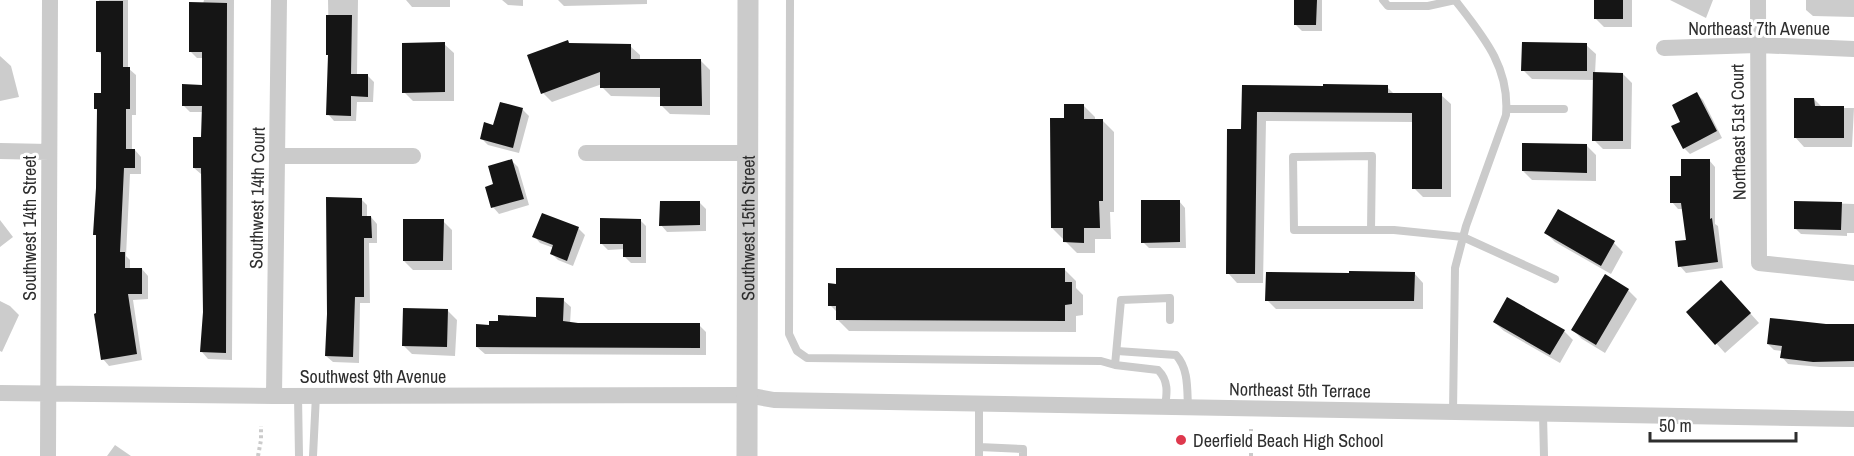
<svg xmlns="http://www.w3.org/2000/svg" width="1854" height="456" viewBox="0 0 1854 456" font-family="'Archivo Narrow',sans-serif">
<rect width="100%" height="100%" fill="#fff"/>
<!-- shadow -->
<path fill="#0003" d="M99 0H128V68L136 75V115H132V150H135L141 157V174H130L126 256 130 260V269H142L148 276V299L133 300 142 360 109 366 103 359 98 237 94 234 98 188V111L96 109 102 94 103 56 98 51Z
M204 0H234L232 360 208 359 202 352 204 312 201 174 194 168 203 139V112H190L184 106 204 86V58H197L190 51Z
M328 0H358L357 75 368 76 374 82 373 102H357L356 121H334L328 114 329 56Z
M406 0H450V7H412Z
M502 0H523V6L508 5Z
M558 0H647V4L564 6Z
M1295 0H1322V31H1302L1295 24Z
M1595 0H1632V27H1604L1595 18Z
M1670 0H1713L1706 18Z
M1806 0H1854V17L1813 16 1806 10Z
M444 44 454 53V101H413L404 92Z
M1586 45 1596 54 1595 74H1623L1632 83 1631 149H1603L1594 140V80L1532 79 1523 70Z
M630 46 640 55V61H701L710 70V115L670 114 661 105V97L611 96 602 87V84L552 102 543 93Z
M0 56 11 66 19 97 0 101Z
M1243 86 1387 87 1395 95H1441L1451 104V197H1423L1414 188V122L1266 121 1263 283H1237L1228 273 1243 131Z
M1697 94 1703 100 1722 138 1690 154 1684 148Z
M1814 99 1823 108H1854L1852 147H1804L1795 137Z
M501 104 523 110 529 116 519 153 488 145 481 138 494 127Z
M1083 105 1095 117V120H1102L1114 132V212H1110L1111 239H1095V253H1077L1052 228 1066 120Z
M1587 146 1596 155V181L1532 180 1523 171Z
M1709 160 1715 167V224L1718 226 1723 268 1686 273 1680 266 1688 241 1684 209H1678L1672 202 1683 177Z
M512 161 518 167 529 205 499 214 493 207 495 185Z
M361 199 367 205V217H371L377 224V243H369L370 303H360L359 363 333 362 326 356Z
M1179 201 1185 208 1186 248H1149L1143 242Z
M1796 202 1854 204V233H1847V236L1801 234 1795 228Z
M700 203 706 209V231L667 232 661 225Z
M542 214 579 229 585 235 573 266 558 260 552 254 554 248 540 243 534 236Z
M0 220 13 237 0 247Z
M640 220 646 226V263H631L625 257V249L608 250 601 243Z
M443 221 452 230V270H413L404 261Z
M1546 233 1614 243 1623 252 1611 274 1555 242Z
M1065 270 1076 281V288L1083 295V315L1076 316V332L849 331 838 320V313L830 305Z
M1414 273 1423 283V309H1276L1267 300Z
M1605 276 1628 290 1637 299 1605 353 1582 339 1573 330Z
M1730 291 1759 323 1725 353 1688 312Z
M563 300 571 307 570 324 699 325 706 332V355L485 354 477 347 490 327 537 318Z
M0 301 10 306 19 315 2 352 0 351Z
M448 311 457 320 455 356 412 354 403 345Z
M1494 322 1564 331 1573 340 1560 363 1504 331Z
M1826 326H1854V367H1820L1788 364 1782 357V351L1774 350 1768 344Z
M115 445 131 456H107Z"/>
<!-- building -->
<path fill="#151515" d="M1294 0H1317L1316 25H1294Z
M1594 0H1623V19H1594Z
M96 1H123V67H130V109H126V149H135V168H124L120 252H125V268H142V294H128L137 354 101 360 94 314 96 313V235H93L96 188 97 109H94V93H101V52H96Z
M189 2 227 3 226 353 200 352 203 312 201 168H193V137H201L202 106H182V84L202 85V52H189Z
M326 15H352L351 74H368V97L351 96V116L326 115 328 55H326Z
M568 40 569 43 631 44V59H701L702 106H660V88H600V72L541 94 527 55Z
M445 42V92L402 93V43Z
M1522 42 1587 43V71H1521Z
M1593 72 1623 73V141H1592Z
M1323 84 1388 85V93H1442V189H1412V113L1257 112 1255 274H1226L1227 129H1241L1242 85 1323 86Z
M1697 92 1717 131 1683 149 1671 126 1680 122 1672 105Z
M1794 98H1814L1815 106H1844V138H1794Z
M500 102 523 108 513 148 480 139 484 122 493 125Z
M1064 104H1084V119H1103V201H1099L1100 228H1084V243L1063 242V228H1051L1050 118H1064Z
M1522 143 1587 144V173L1522 171Z
M512 159 524 199 491 208 485 187 493 184 488 166Z
M1681 159H1710V219L1712 218 1718 262 1678 267 1675 241 1686 240 1681 203H1670V176H1681Z
M326 197 362 198V216H371L372 238H364V297H355L353 357 325 356 327 314Z
M1141 200H1180V242L1141 243Z
M660 201H700V225L659 226Z
M1794 201 1842 202 1841 230 1794 229Z
M1558 209 1615 241 1601 266 1544 233Z
M542 213 579 227 567 261 550 254 553 245 532 237Z
M600 218 641 219V257H623V244H600Z
M403 219H444L443 261H403Z
M836 268H1065V282H1072V304L1065 305V321L836 320V306H828V283L836 284Z
M1349 271 1415 272 1414 301H1265L1266 272 1349 273Z
M1605 274 1629 289 1596 345 1571 330Z
M1721 280 1751 313 1715 345 1686 312Z
M536 297 564 298 563 321 578 323H700V348L476 347V324L489 325V321H498V315L536 317Z
M1507 297 1565 330 1550 355 1493 322Z
M403 308 448 309 447 347 402 346Z
M1770 318 1826 324H1854V361L1813 362 1780 358 1782 346 1767 344Z"/>
<g fill="none" stroke-linecap="round" stroke-linejoin="round">
<!-- path -->
<path stroke="#cbcbcb" stroke-width="4" stroke-dasharray="3 3" stroke-linecap="butt" d="M258 456 261 440V426
M1251 456V427"/>
<!-- service -->
<path stroke="#cbcbcb" stroke-width="8" d="M790 0 789 334 797 351 807 358 1101 361 1115 365 1158 370C1169 381 1167 393 1165 407
M1383 0 1388 6H1428L1455 0C1483 36 1510 67 1506 115L1466 226 1455 268 1453 412
M1507 109H1564
M1371 230 1372 156 1293 157 1294 230H1394L1463 237 1555 279
M1117 351 1176 355C1189 369 1187 390 1188 408
M1115 365 1121 300 1170 298V320
M298 396 299 456
M1543 414 1544 456
M979 447 1023 449V456
M313 456 316 395
M979 456V404"/>
<!-- minor -->
<path stroke="#cbcbcb" stroke-width="16" d="M1758 0 1759 263 1854 273
M1664 48 1757 45 1854 49
M0 151 49 152
M586 153H747
M277 156H413
M0 393 274 396 747 395 774 400 1854 419
M274 396 279 0
M48 456 50 0"/>
<!-- tertiary -->
<path stroke="#cbcbcb" stroke-width="21" id="s1" d="M747 456 748 0"/>
</g>
<!-- markers -->
<circle fill="#de384d" stroke="#fff" stroke-width="2" cx="1181" cy="440" r="6"/>
<g text-anchor="middle" dominant-baseline="central" stroke-width="6" stroke-linejoin="round" paint-order="stroke">
<!-- street labels -->
<g font-size="18" fill="#2e2e2e" stroke="#fff">
<text x="1759" y="28">Northeast 7th Avenue</text>
<text transform="translate(1738 132) rotate(-91)">Northeast 51st Court</text>
<text transform="translate(257 198) rotate(-89)">Southwest 14th Court</text>
<text transform="translate(29 228) rotate(-90)">Southwest 14th Street</text>
<text stroke="none"><textPath href="#s1" startOffset="228">Southwest 15th Street</textPath></text>
<text x="373" y="376">Southwest 9th Avenue</text>
<text transform="translate(1300 390) rotate(1)">Northeast 5th Terrace</text>
</g>
<!-- poi labels -->
<g font-size="18" fill="#2e2e2e" stroke="#fff" text-anchor="start">
<text x="1193" y="440">Deerfield Beach High School</text>
</g>
</g>
<!-- scale -->
<path d="M1650 432v9h146v-9" fill="none" stroke="#2e2e2e" stroke-width="3"/>
<text x="1659" y="432" font-size="18" fill="#2e2e2e" stroke="#ffffff" stroke-width="4.5" paint-order="stroke">50 m</text>
</svg>
